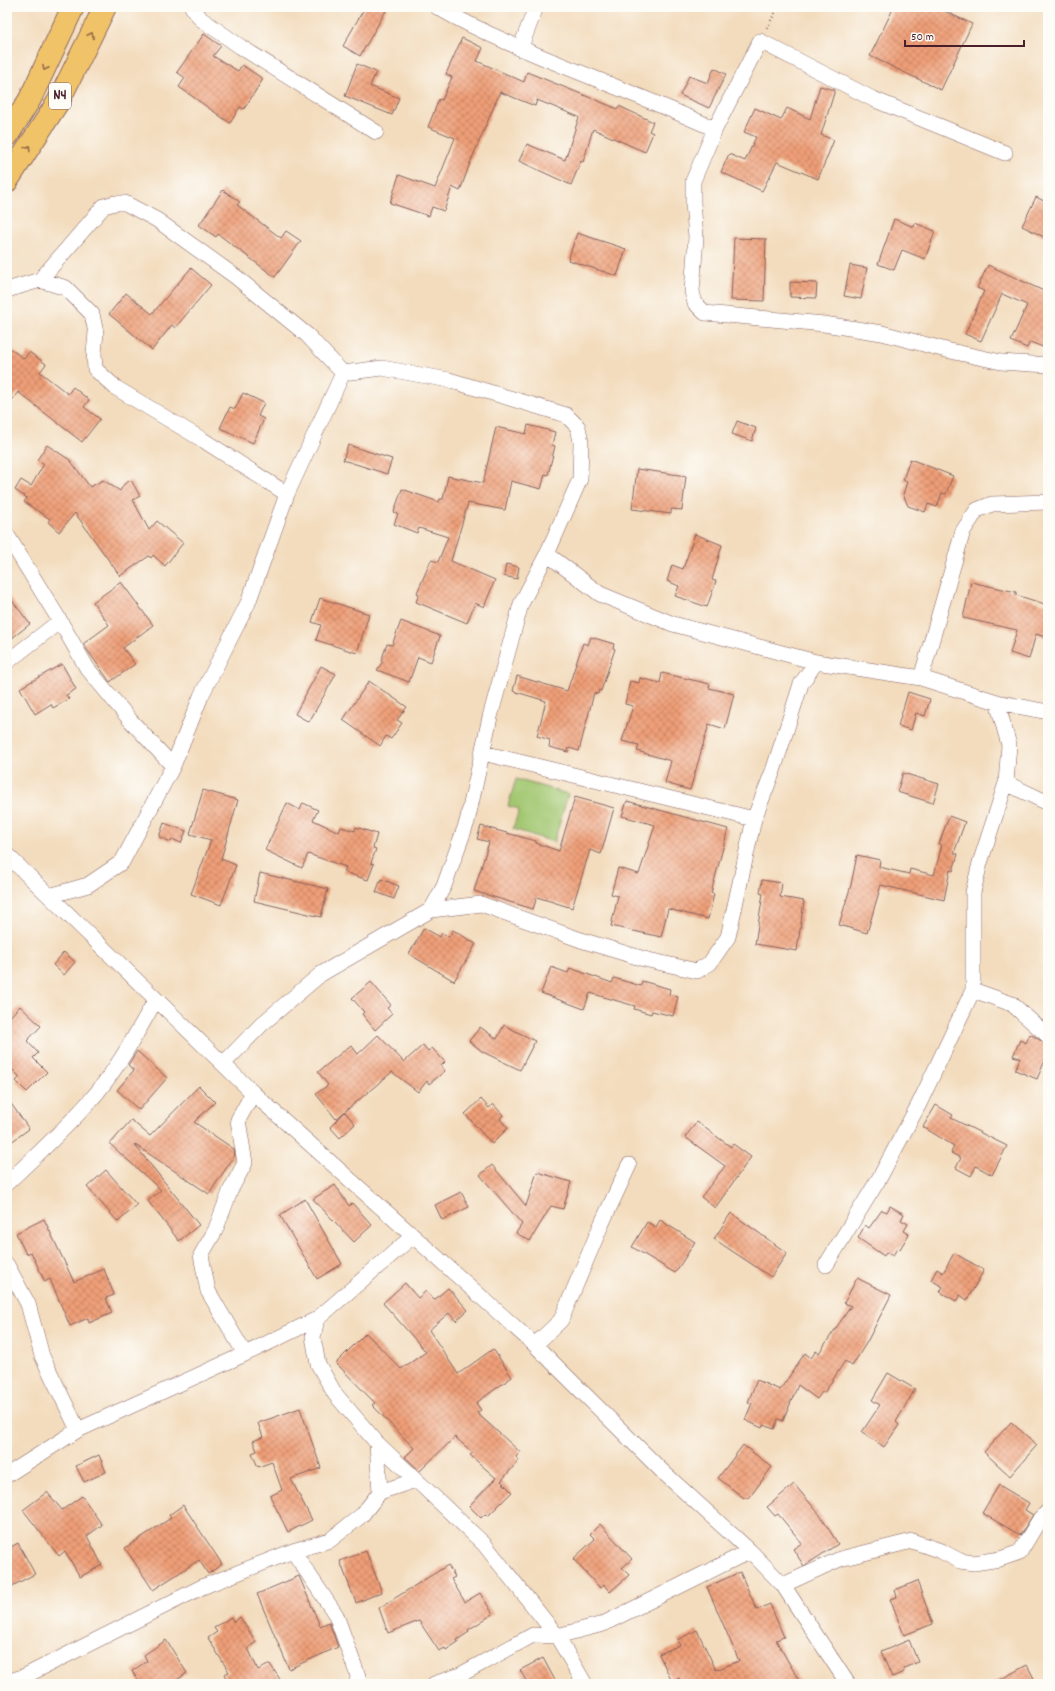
<svg xmlns="http://www.w3.org/2000/svg" width="1055" height="1691" viewBox="0 0 1055 1691" font-family="Dekko,sans-serif">
<defs>
<pattern id="building-cross-hatch" width="8" height="8" patternUnits="userSpaceOnUse"><rect width="8" height="8" fill="#ef9f77"/><path d="M0 0l8 8M0 8l8-8" fill="none" stroke="#c48162"/></pattern>
</defs>
<rect width="100%" height="100%" fill="#fdfcf7"/>
<filter id="ink" filterUnits="userSpaceOnUse"><feTurbulence type="fractalNoise" baseFrequency=".025" numOctaves="2"/><feDisplacementMap in="SourceGraphic" scale="8" xChannelSelector="R" yChannelSelector="G"/><feConvolveMatrix kernelMatrix="1 2 1 2 8 2 1 2 1" color-interpolation-filters="sRGB"/></filter>
<filter id="wash" filterUnits="userSpaceOnUse"><feTurbulence type="fractalNoise" baseFrequency=".012" numOctaves="4" result="noise"/><feDisplacementMap in="SourceGraphic" scale="16" xChannelSelector="R" yChannelSelector="G"/><feGaussianBlur stdDeviation="0.9" result="paint"/><feColorMatrix in="noise" values="0 0 0 0 0 0 0 0 0 0 0 0 0 0 0 0 0 1.4 0 .05"/><feComposite in="paint" operator="in"/></filter>
<g filter="url(#wash)">
<rect width="100%" height="100%" fill="#f3dcbd"/>
<!-- green -->
<path fill="#a2c771" stroke="#76734e" d="M516 779 568 794 554 842 513 829 519 809 508 806Z"/>
<g id="blocks">
<!-- building -->
<path fill="url(#building-cross-hatch)" d="M365 7H388L360 56 343 46Z
M894 7H936L972 24 941 90 870 56Z
M204 34 221 46 213 56 238 71 242 65 263 79 244 109 240 107 230 123 179 87 185 78 177 72Z
M462 38 483 48 477 61 524 82 527 72 618 109 619 106 653 122 649 131 653 133 645 152 593 129 583 162 581 161 571 185 519 161 527 144 565 160 579 117 537 100 535 106 500 92 470 163 460 191 452 187 444 211 432 207 429 216 390 203 399 175 435 188 455 138 428 127 439 99 442 100 452 77 446 74Z
M357 64 376 72 370 86 399 98 392 115 345 96Z
M714 68 726 74 709 108 680 95 689 76 708 83Z
M820 86 835 90 821 135 834 140 818 179 777 162 762 191 721 172 729 154 745 161 756 137 744 132 755 108 781 120 787 108 810 119Z
M223 190 240 202 237 205 281 238 286 231 301 241 275 277 218 234 216 237 199 225Z
M1036 197 1048 203V239L1022 226Z
M894 219 914 227 915 223 935 231 925 259 902 250 894 270 878 264Z
M577 233 626 249 617 276 568 260Z
M734 238 766 239 764 301 731 300Z
M850 265 867 268 861 299 844 296Z
M988 265 1048 293V349L1030 342 1027 348 1011 341 1027 305 1002 294 981 341 965 334 984 291 977 288Z
M191 268 211 285 175 328 172 325 152 350 109 314 126 293 152 314Z
M790 282 817 283 816 298 790 297Z
M7 346 24 359 29 352 46 364 40 372 68 394 73 387 89 400 84 407 100 419 82 442 18 392 7 407Z
M243 393 264 403 258 416 264 419 253 443 220 428 230 407 235 409Z
M737 421 756 428 752 441 732 434Z
M528 425 555 432 552 445 555 446 548 475 545 474 541 489 511 481 505 510 468 503 451 561 495 580 484 607 475 603 467 623 416 602 419 594 417 593 431 560 438 562 448 537 419 528 417 533 394 524 398 514 394 512 402 489 439 502 440 499H443L448 476 483 483 496 427 526 434Z
M47 445 70 460 90 487 103 480 120 491 124 484 131 480 140 496 133 500 149 530 157 521 183 543 165 566 153 555 151 558 149 556 120 576 75 513 59 532 48 522 50 519 24 502 27 498 15 490 21 480 31 486 44 464 37 460Z
M348 445 392 459 387 474 343 460Z
M910 459 953 476 946 494 942 493 937 507 928 504 925 512 908 506 903 494 907 482 903 480Z
M637 469 686 476 682 510 671 509V514L632 509Z
M695 534 722 545 712 580 716 581 707 607 675 596 679 586 667 581 672 565 683 569Z
M506 564 519 567 517 579 504 576Z
M121 582 153 625 123 648 135 664 110 682 83 644 109 625 93 602Z
M971 582 1016 592V595L1048 605V638L1036 634 1029 659 1010 653 1017 630 963 618Z
M7 594 30 624 7 642Z
M320 598 369 614 357 653 316 640 321 625 312 622Z
M401 621 440 636 431 662 418 657 409 682 377 670 383 661H381L387 644 392 645Z
M591 637 614 644 613 648 615 649 601 691 599 690 598 694 594 693 579 751 569 748 568 752 549 747 550 740 537 736 546 701 513 691 517 676 567 691 583 643 588 645Z
M62 664 76 689 66 695 69 699 53 708 51 704 35 714 20 688Z
M321 666 336 674 309 722 295 714Z
M662 673 710 684 709 688 734 694 725 729 709 724 690 790 665 783 671 761 637 751 639 745 622 741 633 706 625 704 630 681 639 683 640 678 660 683Z
M369 681 407 707 397 720 402 723 391 739 386 736 380 746 343 720Z
M908 692 930 699 925 716 916 713 911 730 898 726Z
M903 773 939 784 933 803 897 792Z
M203 790 238 800 221 859 236 865 221 905 191 894 211 840 190 834Z
M575 797 614 808 601 854 590 850 572 908 537 897 533 909 474 891 489 842 477 839 481 826 536 841V843L559 851Z
M627 801 728 829 711 893 714 894 708 919 668 909 661 937 611 926 618 896 611 894 618 868 639 874 655 825 622 816Z
M287 803 300 810 303 803 318 810 313 820 339 832 341 827 355 831 356 827 377 834 373 848 376 849 371 863 374 864 368 880 344 872 346 867 308 854 302 868 265 850Z
M949 816 965 822 954 853 958 854 953 871 950 870 944 900 881 885 867 933 839 925 851 885 857 855 880 860 879 867 909 874 910 869 934 875 942 845 939 844Z
M164 823 186 831 181 843 172 839 171 842 159 837Z
M260 873 328 889 321 917 254 901Z
M381 879 399 886 394 899 376 892Z
M762 880 782 883 780 897 804 901 797 951 755 944 763 894 760 893Z
M424 928 440 937 442 933 449 937 453 930 476 944 454 981 409 954Z
M64 952 75 962 64 975 53 965Z
M551 967 568 973 570 968 612 983 614 978 641 986 642 981 670 989 669 994 678 997 673 1016 652 1011 651 1014 634 1009 635 1006 590 993 584 1009 541 993Z
M371 982 391 1005 387 1008 392 1014 375 1030 362 1014 364 1012 352 998Z
M20 1006 41 1026 27 1041 38 1053 33 1058 47 1072 27 1092 16 1081 20 1077 7 1064V1020Z
M504 1025 535 1041 520 1070 483 1052 469 1041 480 1027 497 1039Z
M1030 1034 1048 1045V1053L1037 1079 1015 1070 1020 1058 1013 1056 1020 1040 1026 1043Z
M378 1035 404 1062 423 1045 428 1051 432 1048 445 1062 441 1066 445 1071 429 1084 427 1081 418 1092 392 1072 336 1119 316 1094 328 1085 318 1072 351 1045 358 1054Z
M137 1051 167 1078 139 1110 117 1090 134 1070 128 1065Z
M199 1086 215 1102 194 1122 234 1149 235 1155 209 1194 134 1144 199 1225 179 1241 148 1201 161 1190 110 1144 131 1120 150 1136Z
M7 1098 29 1129 7 1145Z
M481 1099 489 1108 493 1104 503 1115 500 1119 508 1128 492 1144 465 1114Z
M936 1105 953 1115 951 1118 1007 1146 992 1175 976 1166 971 1176 956 1168 961 1158 951 1153 954 1146 923 1127Z
M345 1112 355 1124 340 1138 330 1127Z
M697 1122 731 1147 733 1144 751 1157 715 1208 701 1197 725 1166 685 1137Z
M492 1165 526 1206 537 1172 571 1182 563 1209 551 1206 530 1241 516 1233 522 1224 480 1175Z
M106 1170 137 1205 118 1222 87 1187Z
M335 1185 349 1206 352 1203 372 1225 354 1242 313 1199Z
M461 1192 469 1207 442 1220 435 1205Z
M305 1199 342 1264 317 1279 280 1215Z
M890 1206 904 1214 901 1220 908 1224 904 1231 909 1234 900 1249 897 1248 893 1256 886 1252 884 1256 858 1238 865 1225 869 1228 882 1210 887 1212Z
M731 1213 787 1253 771 1277 714 1239Z
M44 1219 74 1282 104 1269 114 1295 106 1298 112 1313 89 1323 88 1318 70 1326 50 1279 45 1282 31 1252 26 1254 16 1233Z
M660 1220 695 1242 675 1273 632 1247 647 1222 656 1227Z
M954 1253 984 1270 967 1300 960 1295 956 1301 940 1292 943 1287 931 1280 937 1269 943 1273Z
M857 1278 891 1295 867 1342 852 1366 845 1361 824 1393 822 1392 817 1399 798 1385 783 1421 778 1419 774 1429 763 1425 762 1428 745 1420 752 1403 748 1402 757 1380 780 1390 805 1353 811 1358 816 1351 819 1353 851 1306 844 1303Z
M405 1283 418 1298 426 1291 434 1300 448 1288 468 1310 456 1321 449 1313 429 1330 458 1374 493 1349 512 1377 476 1403 481 1410 477 1413 520 1452 516 1457 519 1460 501 1481 512 1492 488 1516 485 1514 481 1518 469 1506 496 1478 470 1455 473 1453 455 1437 420 1471 405 1457 414 1448 372 1405 375 1403 336 1363 366 1333 401 1369 426 1352 383 1303Z
M888 1373 915 1389 896 1422 899 1425 884 1447 862 1432 880 1405 872 1400Z
M300 1408 321 1468 291 1479 312 1520 288 1532 270 1496 282 1490 272 1462 258 1467 252 1453 257 1451 253 1441 263 1437 258 1423Z
M1011 1422 1037 1445 1010 1476 984 1452Z
M743 1445 772 1467 749 1498H744L718 1478Z
M99 1455 106 1472 84 1482 76 1466Z
M794 1484 820 1515 838 1544 804 1566 793 1549 802 1543 778 1514 775 1516 767 1507Z
M999 1485 1029 1503 1025 1510 1033 1515 1020 1535 982 1513Z
M47 1492 62 1510 82 1496 102 1525 87 1536 102 1565 80 1577 65 1551 59 1556 23 1510Z
M183 1505 222 1564 208 1574 199 1560 153 1590 125 1548 171 1518 169 1515Z
M600 1524 632 1559 622 1568 629 1575 610 1592 604 1585 600 1588 573 1559 595 1539 590 1534Z
M18 1543 35 1574 12 1586 7 1576V1549Z
M366 1551 382 1592 356 1603 340 1561Z
M448 1565 455 1577 451 1579 465 1602 480 1593 493 1614 468 1630 469 1632 457 1640 458 1642 446 1650 445 1648 439 1651 419 1621 388 1633 379 1608Z
M740 1572 757 1610 770 1604 784 1637 776 1640 801 1684H681L679 1678 672 1682 659 1654 680 1645 677 1640 697 1630 716 1670 739 1661 707 1587Z
M299 1576 320 1626 329 1622 338 1647 289 1669 257 1594Z
M917 1581 933 1624 904 1635 890 1599 897 1597 895 1590Z
M231 1617 234 1622 240 1617 256 1642 248 1648 258 1670 270 1664 283 1684H229L224 1674 229 1672 208 1638 217 1632 214 1628Z
M166 1640 187 1673 171 1684H140L132 1671 147 1661 144 1655Z
M909 1640 918 1662 903 1669 904 1672 892 1677 881 1652Z
M543 1658 557 1684H528L520 1670Z
M1027 1665 1037 1684H992Z"/>
</g>
</g>
<g filter="url(#ink)">
<use href="#blocks" fill-opacity="0" stroke="#85615e" stroke-width="1"/>
<g fill="none" stroke-linecap="round" stroke-linejoin="round">
<!-- minor casing -->
<g stroke="#85615e" stroke-width="16">
<path id="minor" d="M192 7 201 19 241 47 376 132
M437 7C498 42 563 65 628 92 658 104 686 116 715 129
M520 49 536 7
M1005 153 873 99 760 41 715 129 693 181V203L696 237 692 292 695 303 705 313 824 324 882 333 946 350 1001 362 1048 365
M40 280 104 206 115 203H125L157 220 236 277 307 335 343 373
M7 290 40 280 66 288 92 314 96 333 94 353 95 369 116 388 203 440 287 494
M7 535 60 621
M547 554 600 594 673 624 816 662 921 678 997 702 1048 712
M7 662 60 621 87 668 131 721 173 766
M921 678 963 531 977 510 992 504 1048 502
M483 753 754 819
M1006 783 1048 803
M7 855 253 1093 535 1345 663 1472 750 1551 783 1585 848 1684
M49 896 88 885 122 862 173 766 201 696 248 603 287 494 343 373 382 368 449 380 566 415 578 427 581 442 580 479 547 554 521 604 490 717 467 822 444 886 431 910 321 974 262 1024 223 1064
M431 910 481 904 581 940 644 959 697 971 710 963 728 937 754 819 773 771 801 684 816 662
M973 990 1012 1004 1048 1036
M7 1183C35 1157 64 1130 89 1102 115 1073 137 1033 156 999
M413 1236 317 1319 313 1337 318 1364 335 1394 377 1443 484 1544 557 1636 585 1684
M7 1265 28 1304 42 1356 78 1430
M826 1265 880 1177 919 1104 973 990V892L980 863 1006 783 1009 745 997 702
M535 1345 561 1320 602 1223 629 1165
M245 1354 208 1291 201 1255 215 1231 231 1189 245 1163 238 1120 253 1093
M377 1443 380 1492
M7 1475 78 1430 245 1354 317 1319
M293 1551 336 1615 358 1676 357 1684
M783 1585 840 1559 912 1541 941 1551 960 1561 974 1563 1000 1559 1020 1552 1038 1522 1048 1511
M7 1682 23 1677 202 1587 293 1551 330 1540 362 1515 380 1492 416 1480
M434 1684 460 1675 533 1635 557 1636 603 1624 750 1551"/>
</g>
<!-- trunk casing -->
<g stroke="#85615e" stroke-width="24">
<path id="trunk" d="M7 136 30 99 73 7
M7 181 58 102 105 7"/>
</g>
<!-- path -->
<path stroke="#85615e" stroke-width="2.5" stroke-dasharray="1 3" stroke-linecap="butt" d="M767 28 778 7"/>
<!-- minor -->
<use href="#minor" stroke="#fff" stroke-width="15"/>
<!-- trunk -->
<use href="#trunk" stroke="#f1c369" stroke-width="22"/>
</g>
<!-- one-way arrows -->
<defs><path id="oneway-chevron" d="M-2-3.5L2.5 0L-2 3.5" fill="none" stroke-width="1.6" stroke-linecap="round" stroke-linejoin="round"/></defs>
<g stroke="#956947">
<use href="#oneway-chevron" transform="translate(91 35) rotate(-64)"/>
<use href="#oneway-chevron" transform="translate(45 68) rotate(116)"/>
<use href="#oneway-chevron" transform="translate(28 148) rotate(-57)"/>
</g>
</g>
<g text-anchor="middle" dominant-baseline="central" stroke-width="3" stroke-linejoin="round" paint-order="stroke">
<!-- shield labels -->
<rect fill="#fdfcf7" stroke="#806168" stroke-width="1" x="49" y="83" width="22" height="26" rx="3"/>
<g font-size="15" font-weight="bold" fill="#4a1f2b">
<text x="60" y="96">N4</text>
</g>
</g>
<!-- margin -->
<rect width="1055" height="1691" fill="none" stroke="#fdfcf7" stroke-width="24"/>
<!-- scale -->
<path d="M905 40v6h119v-6" fill="none" stroke="#4a1f2b" stroke-width="2"/>
<text x="911" y="40" font-size="12" fill="#4a1f2b" stroke="#fdfcf7" stroke-width="3" paint-order="stroke">50 m</text>
</svg>
